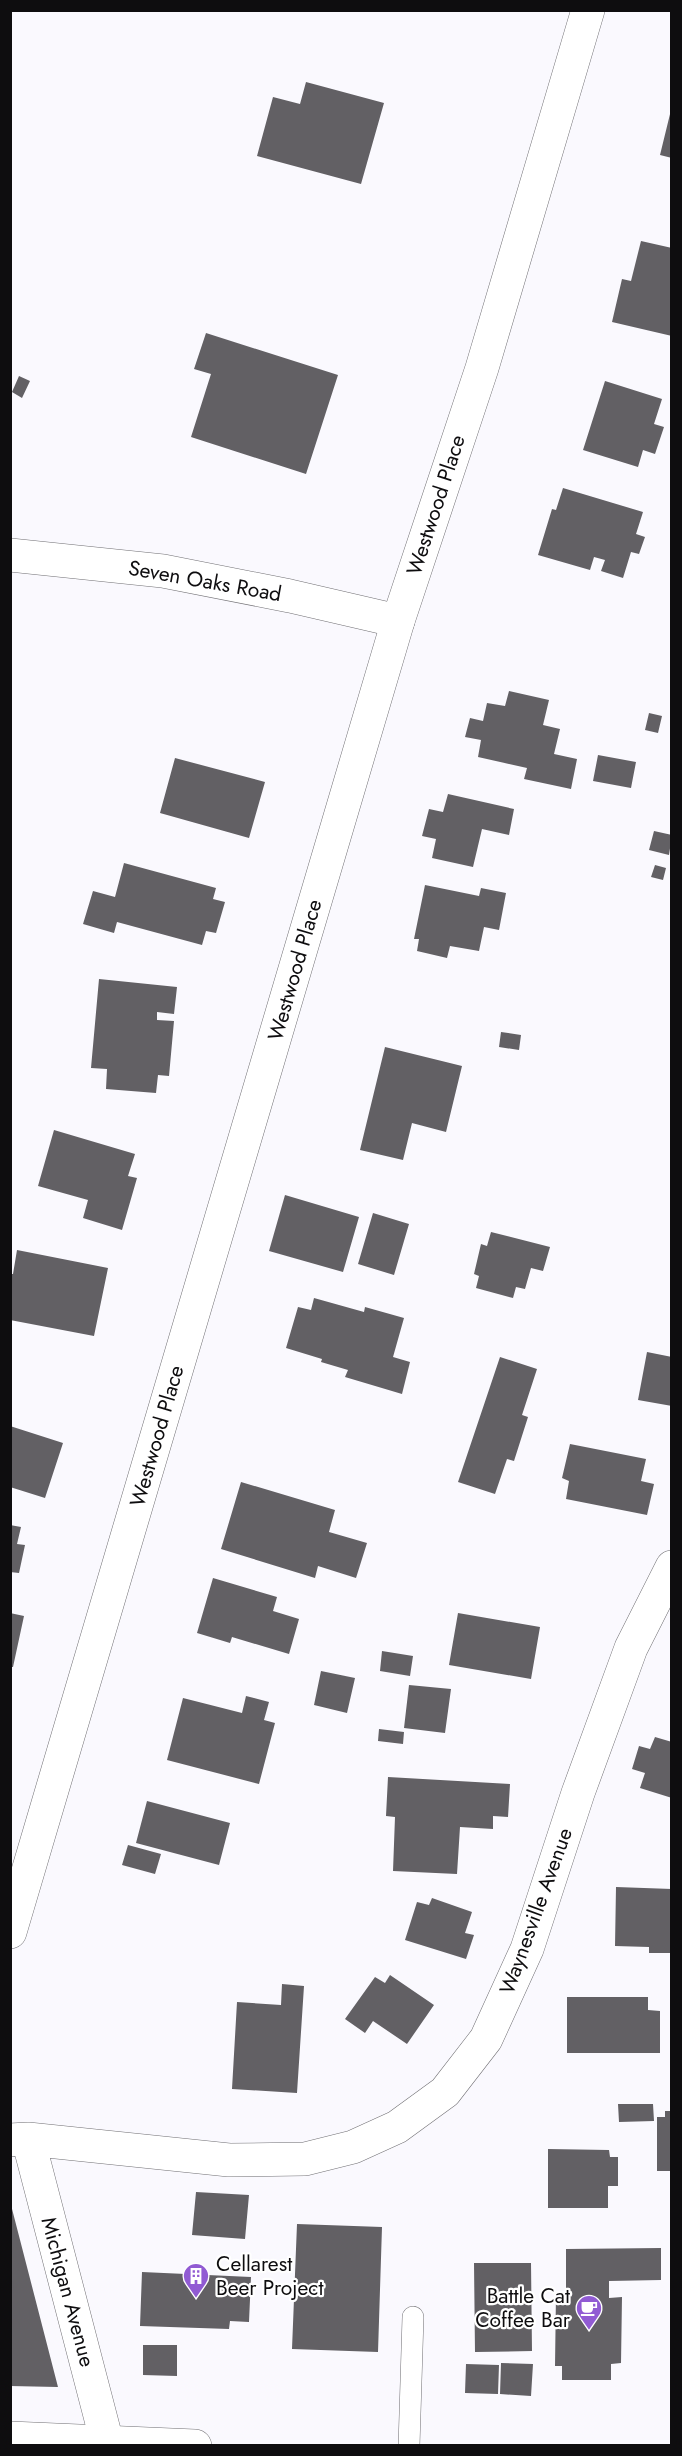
<svg xmlns="http://www.w3.org/2000/svg" width="682" height="2456" viewBox="0 0 682 2456" font-family="Jost,sans-serif">
<rect width="100%" height="100%" fill="#faf9fe"/>
<!-- building -->
<path fill="#626064" d="M306 82 384 103 361 184 257 156 273 97 300 104Z
M671 110H672V158L660 155Z
M641 241 672 248V336L612 322 622 279 631 281Z
M206 333 338 375 306 474 191 437 211 374 194 369Z
M19 376 30 381 22 398 12 392Z
M605 381 662 399 654 424 664 427 655 454 643 450 638 467 583 450Z
M563 488 643 512 636 534 645 537 639 554 631 552 623 578 601 571 605 560 594 557 590 570 538 555 552 509 556 510Z
M509 691 549 700 543 725 560 729 554 754 577 759 571 789 524 779 527 768 478 757 481 740 465 737 470 718 483 721 487 703 505 706Z
M649 713 662 716 658 733 645 730Z
M598 755 636 762 631 788 593 781Z
M175 758 265 782 249 838 160 813Z
M448 794 514 809 509 835 482 829 473 867 432 858 436 839 422 836 429 809 443 812Z
M654 831 672 835 669 855 649 850Z
M124 863 216 888 213 899 225 902 216 933 206 931 202 945 117 922 114 933 83 924 93 891 115 897Z
M655 865 666 868 663 880 651 877Z
M425 885 479 896 481 888 506 893 499 930 484 927 479 951 450 946 447 958 417 951 419 939H414Z
M99 979 177 987 174 1014 157 1012V1020L174 1021 169 1076 158 1075 156 1093 106 1089 107 1069 91 1068Z
M501 1032 521 1035 519 1050 499 1047Z
M385 1047 462 1066 446 1132 412 1123 403 1160 360 1150Z
M54 1130 135 1154 128 1176 137 1178 122 1230 83 1218 88 1200 38 1186Z
M285 1195 359 1217 343 1272 269 1251Z
M373 1213 409 1224 394 1275 358 1264Z
M491 1232 550 1247 543 1271 531 1268 525 1289 516 1287 513 1298 476 1288 479 1276 474 1274 481 1244 487 1246Z
M17 1250 108 1268 94 1336 10 1320V1274H13Z
M314 1298 364 1312 365 1307 404 1318 393 1357 410 1362 402 1394 345 1377 348 1370 321 1362 322 1359 286 1348 298 1307 311 1310Z
M647 1352 672 1357V1406L638 1400Z
M500 1357 537 1369 522 1415 528 1417 514 1461 507 1459 495 1494 458 1482Z
M10 1426 63 1443 45 1498 10 1487Z
M570 1444 646 1459 641 1481 654 1484 647 1515 566 1499 569 1481 562 1478Z
M241 1482 335 1510 329 1532 367 1543 356 1578 318 1566 315 1578 221 1549Z
M10 1525 21 1527 17 1544 25 1545 19 1573 10 1572Z
M213 1578 277 1597 273 1611 299 1619 289 1654 232 1637 230 1643 197 1633Z
M10 1613 24 1616 13 1667H10Z
M458 1613 540 1627 531 1679 449 1665Z
M382 1651 413 1656 410 1676 380 1671Z
M321 1671 355 1678 347 1713 314 1705Z
M409 1685 451 1689 445 1733 404 1728Z
M246 1696 269 1702 264 1720 275 1723 259 1784 167 1760 183 1698 242 1713Z
M379 1729 404 1732 403 1744 378 1741Z
M655 1737 672 1742V1798L640 1788 645 1773 632 1769 639 1746 650 1749Z
M388 1777 510 1784 508 1817 493 1816V1829L460 1827 457 1874 393 1871 395 1817 386 1816Z
M147 1801 230 1823 219 1865 136 1843Z
M128 1845 161 1854 155 1874 122 1865Z
M616 1887 672 1889V1953H649V1947L615 1946Z
M432 1898 472 1912 465 1933 474 1935 466 1959 405 1940 417 1902 429 1905Z
M390 1975 434 2005 407 2044 373 2021 365 2033 345 2019 375 1977 385 1983Z
M282 1984 304 1986 297 2093 232 2089 237 2002 281 2005Z
M567 1997H648V2010L660 2011V2053H567Z
M618 2104H653L654 2121 619 2122Z
M665 2111H672V2171H657V2117H665Z
M548 2149 609 2150 610 2157H618V2186H608V2208H548Z
M196 2192 249 2195 245 2239 192 2235Z
M10 2205H11L58 2387 10 2386Z
M297 2224 382 2227 378 2352 292 2349Z
M661 2248V2280L609 2281V2298L622 2297 621 2363 611 2364V2380H562V2366H555L556 2293 566 2292V2249Z
M474 2263H531L532 2351 475 2352Z
M142 2272 251 2277 249 2322 230 2321 229 2329 140 2326Z
M143 2345H177V2376L143 2375Z
M501 2363 533 2364 531 2396 500 2394Z
M466 2364 499 2365 498 2394 465 2393Z"/>
<g fill="none" stroke-linecap="round" stroke-linejoin="round">
<!-- lane casing -->
<g stroke="#717074" stroke-width="22">
<path id="lane" d="M409 2446 413 2317"/>
</g>
<!-- street casing -->
<g stroke="#717074" stroke-width="34">
<path id="street" d="M10 555 163 571 290 596 398 621
M28 2139 108 2446
M10 2140 28 2139 229 2160 305 2159 353 2147 397 2127 445 2092 486 2039 527 1949 578 1793 631 1648 672 1567"/>
</g>
<!-- secondary casing -->
<g stroke="#717074" stroke-width="34">
<path id="secondary" d="M10 1932 398 621 482 368 588 10"/>
</g>
<!-- primary casing -->
<g stroke="#717074" stroke-width="34">
<path id="primary" d="M10 2438 195 2446"/>
</g>
<!-- lane -->
<use href="#lane" stroke="#fff" stroke-width="21"/>
<!-- street -->
<use href="#street" stroke="#fff" stroke-width="33"/>
<!-- secondary -->
<use href="#secondary" stroke="#fff" stroke-width="33"/>
<!-- primary -->
<use href="#primary" stroke="#fff" stroke-width="33"/>
</g>
<!-- icons -->
<defs>
<g id="building-pin" transform="scale(1.35)"><path d="M0 17L-7.5 6A9.5 9.5 0 1 1 7.5 6Z" fill="#915bd3" stroke="#fff"/><path d="M-4-6H4V6H1V3H-1V6H-4ZM-2.5-4.3h1.7v1.8h-1.7ZM.8-4.3h1.7v1.8H.8ZM-2.5-1h1.7V.8h-1.7ZM.8-1h1.7V.8H.8Z" fill="#fff"/></g>
<g id="cafe-pin" transform="scale(1.35)"><path d="M0 17L-7.5 6A9.5 9.5 0 1 1 7.5 6Z" fill="#915bd3" stroke="#fff"/><path d="M-5.5-4.5H6V0H3Q3 3.5 0 3.5H-2.5Q-5.5 3.5-5.5 0ZM3-3.2v2h1.7v-2ZM-6 4.5H4V6H-6Z" fill="#fff"/></g>
</defs>
<g fill-rule="evenodd">
<use href="#building-pin" x="196" y="2276"/>
<use href="#cafe-pin" x="589" y="2308"/>
</g>
<g text-anchor="middle" dominant-baseline="central" stroke-width="4.5" stroke-linejoin="round" paint-order="stroke">
<!-- street labels -->
<g font-size="21" fill="#0e0d0f" stroke="#fff">
<text transform="translate(436 505) rotate(-72)">Westwood Place</text>
<text transform="translate(205 581) rotate(10)">Seven Oaks Road</text>
<text transform="translate(295 970) rotate(-74)">Westwood Place</text>
<text transform="translate(157 1436) rotate(-74)">Westwood Place</text>
<text transform="translate(536 1911) rotate(-70)">Waynesville Avenue</text>
<text transform="translate(68 2292) rotate(75)">Michigan Avenue</text>
</g>
<!-- poi labels -->
<g font-size="21" fill="#0e0d0f" stroke="#fff" text-anchor="start">
<text x="216" y="2264">Cellarest<tspan x="216" dy="24">Beer Project</tspan></text>
<text x="570" y="2296" text-anchor="end">Battle Cat<tspan x="570" dy="24">Coffee Bar</tspan></text>
</g>
</g>
<!-- border -->
<rect width="682" height="2456" fill="none" stroke="#0e0d0f" stroke-width="24"/>
</svg>
